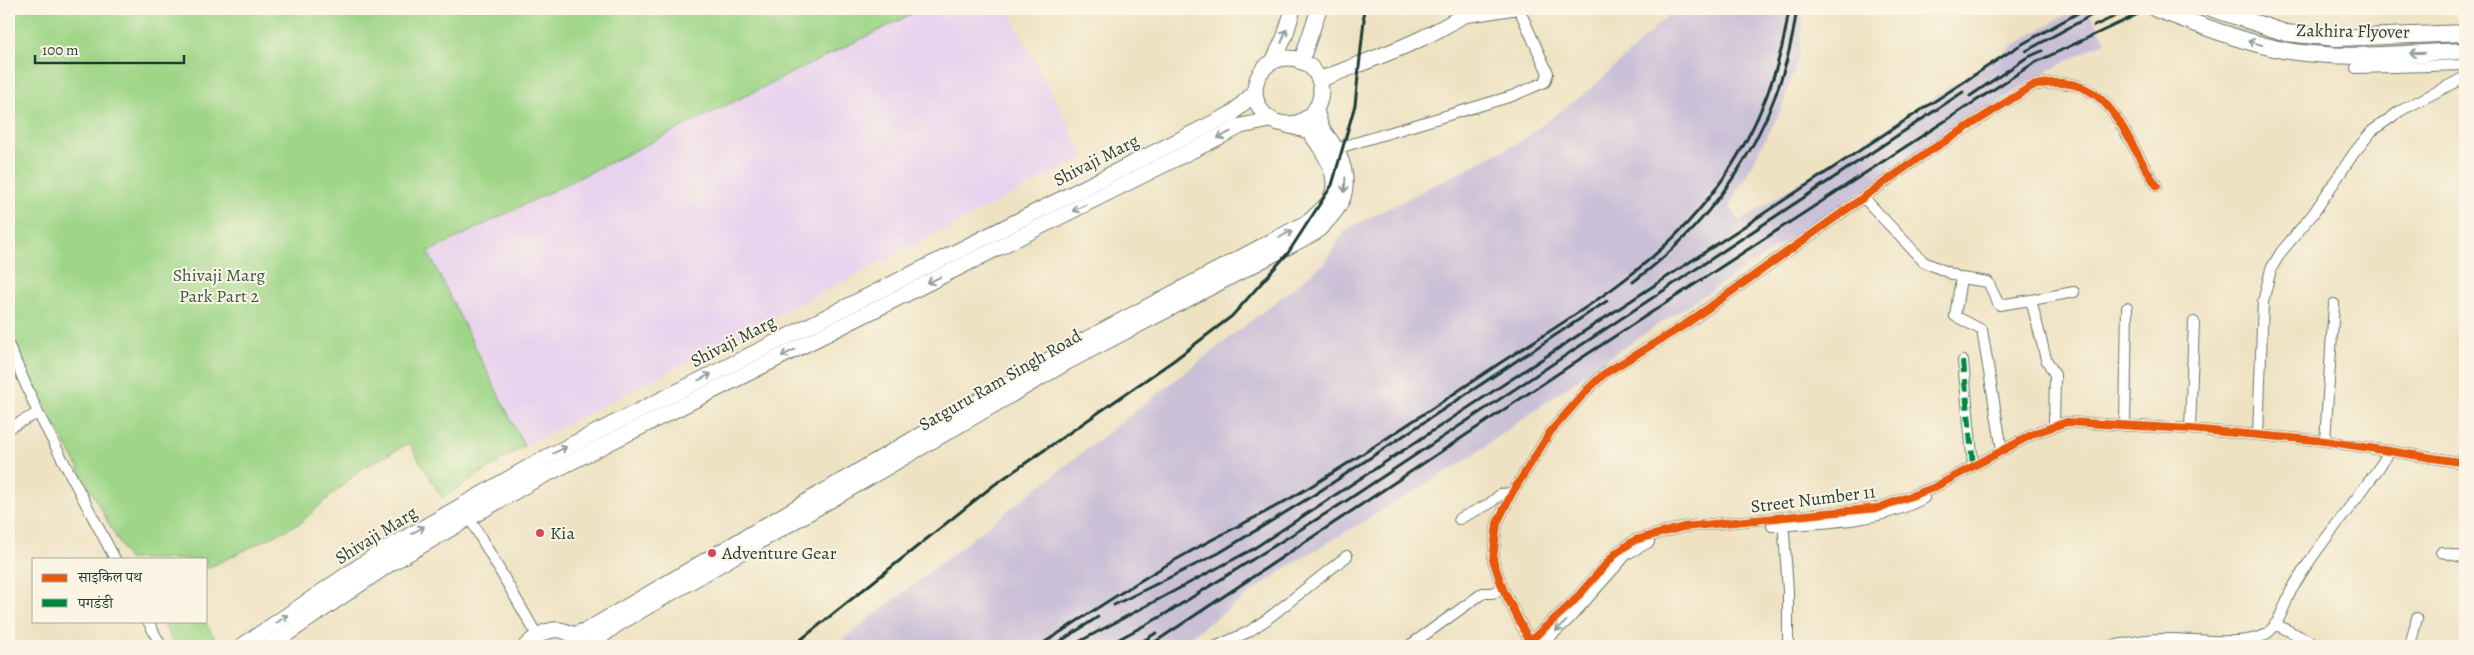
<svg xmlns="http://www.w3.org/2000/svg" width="2474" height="655" viewBox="0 0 2474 655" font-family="Alegreya,'Noto Serif Devanagari',serif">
<rect width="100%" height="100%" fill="#fcf5e5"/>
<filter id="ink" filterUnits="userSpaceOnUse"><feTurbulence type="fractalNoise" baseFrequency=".02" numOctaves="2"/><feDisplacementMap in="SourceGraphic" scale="10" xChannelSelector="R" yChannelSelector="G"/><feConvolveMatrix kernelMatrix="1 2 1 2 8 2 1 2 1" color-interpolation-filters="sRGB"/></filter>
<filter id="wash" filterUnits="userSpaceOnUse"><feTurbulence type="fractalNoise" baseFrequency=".0096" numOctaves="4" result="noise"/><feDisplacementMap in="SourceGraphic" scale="20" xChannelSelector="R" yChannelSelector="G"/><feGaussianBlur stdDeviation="1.12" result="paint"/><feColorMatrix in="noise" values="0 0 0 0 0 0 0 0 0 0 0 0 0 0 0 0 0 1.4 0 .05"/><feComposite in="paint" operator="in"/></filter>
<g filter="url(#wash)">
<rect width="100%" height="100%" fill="#eee2c2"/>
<!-- built -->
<path fill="#e8d2ee" d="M922 9H1007L1085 157 524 446 427 253Z"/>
<!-- industrial -->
<path fill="#c9bfd7" d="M1675 9H1804L1798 58 1781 110 1729 207 1740 221 2032 34 2076 9H2088L2106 41 2038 76 1600 363 1463 462 1287 567 1177 646H835L1325 263 1345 230 1520 142 1595 85Z"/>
<!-- green -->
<path fill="#9ed587" stroke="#5e895e" d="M9 9H922L428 252 524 446 442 498 409 443 361 469 300 523 206 569V559H128L30 378 9 326Z
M162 621H204L216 640 206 646H175Z"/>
</g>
<g filter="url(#ink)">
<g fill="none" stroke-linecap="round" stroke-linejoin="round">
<!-- street casing -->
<g stroke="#677766" stroke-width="12">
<path id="street" d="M1462 18 1518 9
M2356 68 2465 65
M1335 149 1512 96 1545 82 1548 73 1519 9
M1863 197 1924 262 1961 278 1988 282 1999 305 2031 300
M1961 278 1955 316 1982 330 2002 450
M9 346 38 413
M1963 361 1973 465
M2054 426 2055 375 2046 359 2031 300 2074 292
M2125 426 2127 308
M9 428 38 413 115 559
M2190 429 2194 322
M2258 435 2263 302 2271 269 2281 252 2313 214 2354 153 2372 131 2400 111 2465 77
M2325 441 2334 304
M466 512 537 635
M1459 519 1489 504 1501 494 1512 493
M1783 519 1788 591V646
M1772 526C1822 523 1878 523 1924 498
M2441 552 2465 558
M148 621 161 646
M2275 624 2319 646
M1530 641 1572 603 1616 553 1635 540 1683 527 1878 508 1933 488 2035 433 2067 422 2190 429 2325 441 2465 463
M1217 646 1248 632 1266 620 1347 556
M1409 646 1483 593H1492L1503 589
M1532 646 1503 589 1493 560 1497 523 1512 493 1551 431 1588 389 1604 374 1686 324 1920 157 2032 86C2112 67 2121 136 2157 186
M1540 646 1570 618 1627 554 1649 542
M2112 646C2128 643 2144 639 2161 639 2192 638 2229 646 2260 637 2278 631 2283 607 2291 591 2319 541 2359 500 2390 451
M2410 646 2417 618"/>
</g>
<!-- secondary casing -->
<g stroke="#677766" stroke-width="17">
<path id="secondary" d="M1255 91a33 33 0 1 1 66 0a33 33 0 1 1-66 0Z
M1273 62 1285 36 1293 9
M1301 62 1319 9
M1319 80C1370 59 1427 42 1472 9
M573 635 587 630 1064 351 1310 221C1316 214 1325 208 1330 200 1343 177 1322 149 1309 131L1287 125
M242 646 379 553 543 459 1233 113 1254 93
M269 646 388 565 533 481 1241 126 1270 120
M526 646C542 629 562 622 580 642
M589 646 616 625 1069 361 1316 232C1343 207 1354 189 1338 153 1328 133 1320 134 1316 108"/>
</g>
<!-- primary casing -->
<g stroke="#677766" stroke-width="18">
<path id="primary" d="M2156 9C2198 24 2239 41 2283 50 2340 61 2407 53 2465 51
M2213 9 2286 33 2336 38 2465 33"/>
</g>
<!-- street -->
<use href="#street" stroke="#fff" stroke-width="10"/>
<!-- secondary -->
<use href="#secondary" stroke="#fff" stroke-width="15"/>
<!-- primary -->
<use href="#primary" stroke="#fff" stroke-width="16"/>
<!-- rail -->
<path stroke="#1f3d34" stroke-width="3" d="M2094 26 2131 9
M2026 51 2103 9
M1970 96 2026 58 2042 51
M1633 282C1723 215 1782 120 1797 9
M1114 605 1219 553 1317 493 1607 301
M793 646 994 485 1173 361 1232 316 1288 253 1332 185 1355 105 1364 20 1363 9
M1039 646C1087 615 1135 582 1186 554 1224 532 1265 514 1303 491 1370 451 1435 406 1500 363 1570 318 1644 275 1698 211 1747 154 1779 83 1789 9
M1053 646 1098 617
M1071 646 1253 549 2017 47 2085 9
M1106 646 1162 616 1346 501 1963 92
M1135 646 1156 633
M1149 646 1586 355 2034 63 2149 9"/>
<!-- quiet -->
<path stroke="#00873e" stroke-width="6" stroke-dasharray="12 6" stroke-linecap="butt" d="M1963 361 1973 465"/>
<!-- cycleway casing -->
<g stroke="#fcf5e5" stroke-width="11">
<path id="cycleway" d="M1530 641 1572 603 1616 553 1635 540 1683 527 1878 508 1933 488 2035 433 2067 422 2190 429 2325 441 2465 463
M1532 646 1503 589 1493 560 1497 523 1512 493 1551 431 1588 389 1604 374 1686 324 1920 157 2032 86C2112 67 2121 136 2157 186"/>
</g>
<!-- cycleway -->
<use href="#cycleway" stroke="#e8590c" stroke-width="8"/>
</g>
<!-- one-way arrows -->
<defs><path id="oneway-shaft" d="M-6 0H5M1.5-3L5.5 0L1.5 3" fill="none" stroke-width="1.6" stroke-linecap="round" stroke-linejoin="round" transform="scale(1.25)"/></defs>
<g stroke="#8f9e9a">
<use href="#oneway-shaft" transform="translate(1284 36) rotate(-70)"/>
<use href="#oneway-shaft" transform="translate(2255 43) rotate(-165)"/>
<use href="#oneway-shaft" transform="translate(2417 53) rotate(178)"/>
<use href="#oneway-shaft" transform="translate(1224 135) rotate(153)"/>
<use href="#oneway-shaft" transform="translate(1345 185) rotate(93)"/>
<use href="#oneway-shaft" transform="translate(1079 208) rotate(153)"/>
<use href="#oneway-shaft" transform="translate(1286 234) rotate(-29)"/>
<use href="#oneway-shaft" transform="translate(934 280) rotate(153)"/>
<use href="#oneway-shaft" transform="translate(788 353) rotate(153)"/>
<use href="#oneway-shaft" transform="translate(705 377) rotate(-27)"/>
<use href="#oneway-shaft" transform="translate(560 450) rotate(-27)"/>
<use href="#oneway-shaft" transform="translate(418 530) rotate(-30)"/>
<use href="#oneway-shaft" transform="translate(282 619) rotate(-34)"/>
<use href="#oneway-shaft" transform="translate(1561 626) rotate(137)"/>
</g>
</g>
<!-- markers -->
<g fill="#d1495b" stroke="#fcf5e5" stroke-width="2">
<circle cx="540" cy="533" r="5"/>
<circle cx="712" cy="553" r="5"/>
</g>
<g text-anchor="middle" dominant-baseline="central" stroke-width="4" stroke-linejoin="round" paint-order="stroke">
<!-- street labels -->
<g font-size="18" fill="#1f3d34" stroke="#fcf5e5">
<text transform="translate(2353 31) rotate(1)">Zakhira Flyover</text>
<text transform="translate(1096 160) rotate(-27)">Shivaji Marg</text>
<text transform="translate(733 341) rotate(-27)">Shivaji Marg</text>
<text transform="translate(1000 380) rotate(-30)">Satguru Ram Singh Road</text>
<text transform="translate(1813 499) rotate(-7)">Street Number 11</text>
<text transform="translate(376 535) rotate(-32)">Shivaji Marg</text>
</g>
<!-- park labels -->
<g font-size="18" fill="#385b45" stroke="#fcf5e5">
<text x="219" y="275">Shivaji Marg<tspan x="219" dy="21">Park Part 2</tspan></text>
</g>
<!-- poi labels -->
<g font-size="18" fill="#1f3d34" stroke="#fcf5e5" text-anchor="start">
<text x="550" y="533">Kia</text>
<text x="722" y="553">Adventure Gear</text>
</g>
</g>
<!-- margin -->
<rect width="2474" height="655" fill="none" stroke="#fcf5e5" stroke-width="30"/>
<!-- legend -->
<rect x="32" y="558" width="175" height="65" fill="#fcf5e5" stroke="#a4ab9e"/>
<rect x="42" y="574" width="25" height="8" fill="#e8590c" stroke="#a4ab9e"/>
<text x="78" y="582" font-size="15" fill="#1f3d34">साइकिल पथ</text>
<rect x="42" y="599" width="25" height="8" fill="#00873e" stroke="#a4ab9e"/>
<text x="78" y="608" font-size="15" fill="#1f3d34">पगडंडी</text>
<!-- scale -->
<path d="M35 55v8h149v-8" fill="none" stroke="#1f3d34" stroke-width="2.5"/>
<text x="42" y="55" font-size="15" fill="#1f3d34" stroke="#fcf5e5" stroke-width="4" paint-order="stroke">100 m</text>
</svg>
